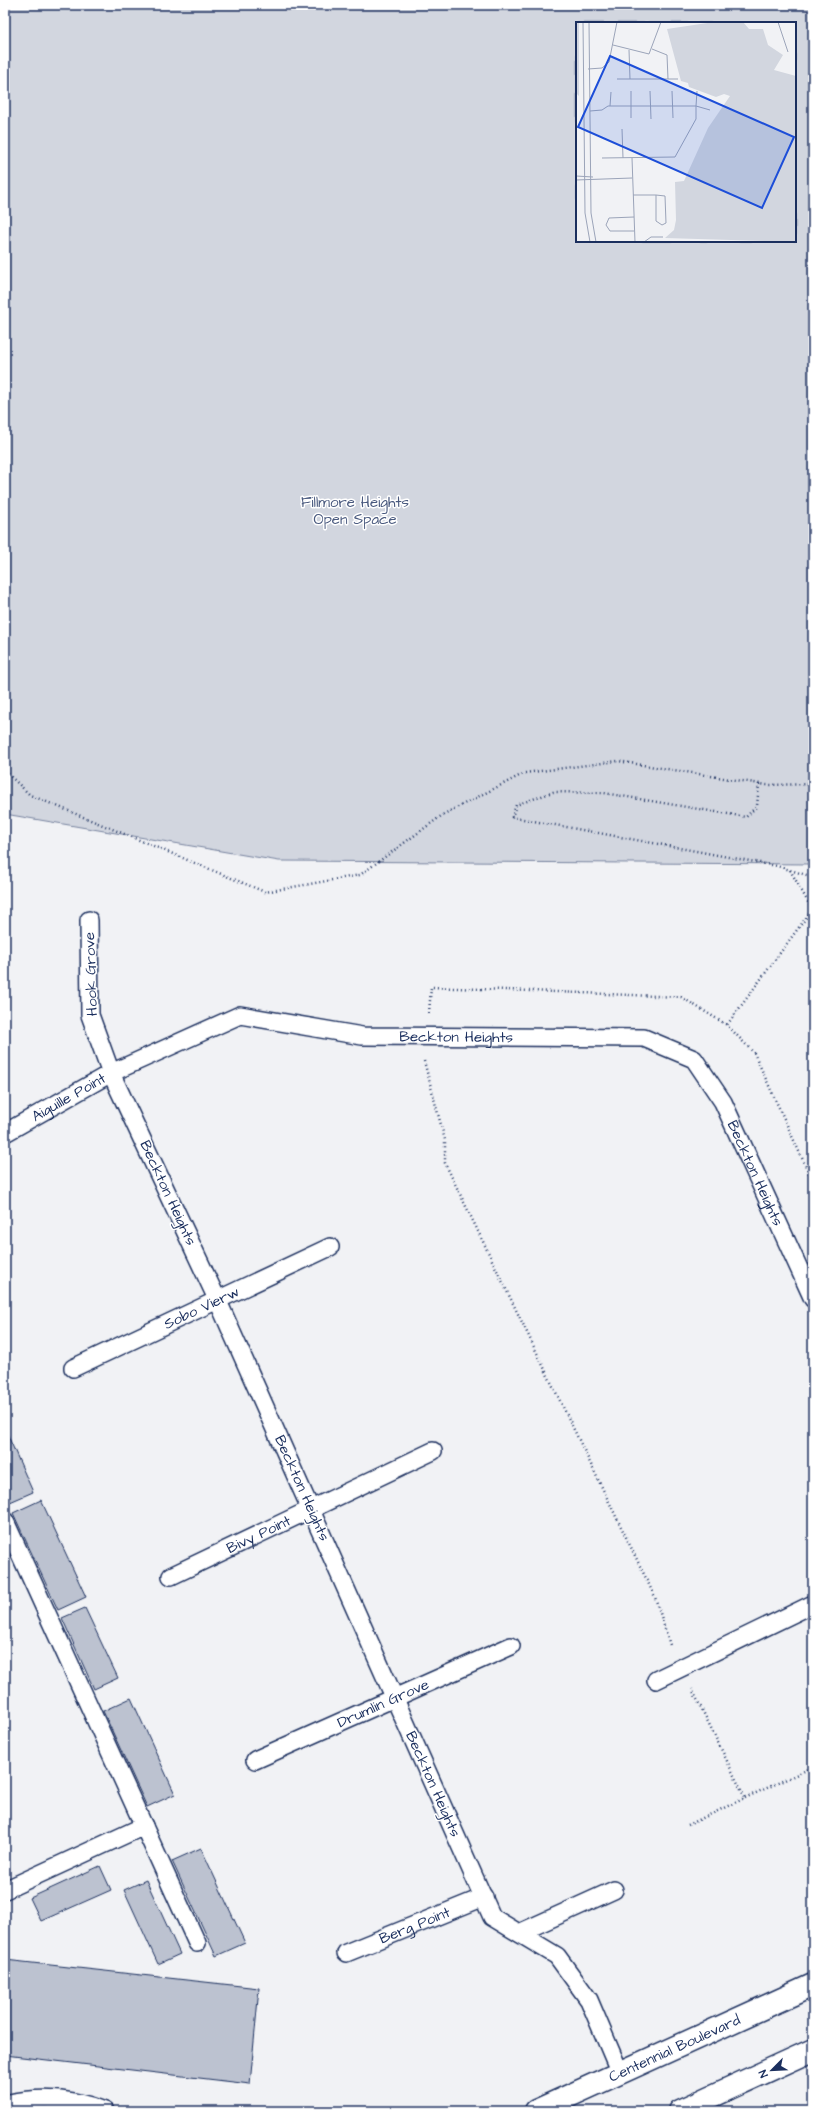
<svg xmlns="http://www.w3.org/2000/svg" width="818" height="2116" viewBox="0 0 818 2116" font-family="'Architects Daughter',sans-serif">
<rect width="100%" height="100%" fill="#f1f2f5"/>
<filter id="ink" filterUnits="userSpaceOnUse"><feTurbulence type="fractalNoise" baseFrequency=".025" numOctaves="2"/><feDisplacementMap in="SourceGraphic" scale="8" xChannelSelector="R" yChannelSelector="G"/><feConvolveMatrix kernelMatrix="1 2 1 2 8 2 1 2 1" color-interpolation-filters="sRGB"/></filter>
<g filter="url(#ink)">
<!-- green -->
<path fill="#d2d6df" stroke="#76829e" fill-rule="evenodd" d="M5 5H813V864L279 861 5 814ZM577 23H795V241H577Z"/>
<!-- building -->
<path fill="#bcc2d0" stroke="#1b2f5e" d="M5 1429 33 1492 10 1502 5 1491Z
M41 1500 86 1597 58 1610 13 1513Z
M85 1608 118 1678 94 1689 62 1618Z
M131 1698 175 1794 147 1807 103 1711Z
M201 1848 245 1943 216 1956 172 1861Z
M100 1866 111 1890 41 1921 30 1898Z
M146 1880 180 1954 158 1964 124 1890Z
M5 1960 259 1988 250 2084 5 2055Z"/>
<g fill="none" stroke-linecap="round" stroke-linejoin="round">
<!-- lane casing -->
<g stroke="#1b2f5e" stroke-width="20">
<g id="lane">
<path id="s1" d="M5 1133 111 1073 90 1015 89 920"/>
<path id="s2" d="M73 1368 330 1247"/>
<path d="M5 1521 197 1943"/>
<path id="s3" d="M171 1576 433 1451"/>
<path d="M656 1680 813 1604"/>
<path id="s4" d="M255 1760 511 1646"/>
<path d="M5 1890 144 1826"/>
<path d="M519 1933 614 1890"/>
<path id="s5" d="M346 1953 484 1897"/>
<path id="s6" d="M620 2073 589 2000 557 1956 492 1917 217 1299 111 1073 240 1015 362 1036 644 1038 694 1059 723 1102 813 1299"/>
<path d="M5 2104C39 2096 73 2098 105 2111"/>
</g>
</g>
<!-- primary casing -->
<g stroke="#1b2f5e" stroke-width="25">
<g id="primary">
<path id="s7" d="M536 2111 813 1985"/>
<path d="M680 2111 813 2050"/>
</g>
</g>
<!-- path -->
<path stroke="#1b2f5e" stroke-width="2.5" stroke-dasharray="1 3" stroke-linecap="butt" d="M5 771 30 795 265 892 360 875 444 814 525 773 618 761 767 785 813 784
M759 784 757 806 746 817 604 793 553 792 516 805 512 817 777 866 813 877
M790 870 813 911
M811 911 727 1025 754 1053 813 1182
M429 1013 431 987 681 997 727 1025
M424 1061 445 1140V1163L655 1597 670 1645
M745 1798 813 1767
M688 1825 745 1798 692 1689"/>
<!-- lane -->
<use href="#lane" stroke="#fff" stroke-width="17"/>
<!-- primary -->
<use href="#primary" stroke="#fff" stroke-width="22"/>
</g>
</g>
<g text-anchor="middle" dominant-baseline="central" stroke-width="3" stroke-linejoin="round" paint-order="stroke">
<!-- park labels -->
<g font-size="15" fill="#49597e" stroke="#fff">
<text x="355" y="502">Fillmore Heights<tspan x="355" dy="17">Open Space</tspan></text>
</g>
<!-- street labels -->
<g font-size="15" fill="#1b2f5e" stroke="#fff">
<text transform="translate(91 974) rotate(-92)">Hook Grove</text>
<text stroke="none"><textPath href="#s6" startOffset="1495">Beckton Heights</textPath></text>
<text stroke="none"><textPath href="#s1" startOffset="73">Aiguille Point</textPath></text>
<text stroke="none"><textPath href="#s6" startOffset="1867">Beckton Heights</textPath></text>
<text transform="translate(168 1193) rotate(65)">Beckton Heights</text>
<text stroke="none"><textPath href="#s2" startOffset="142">Sobo Vierw</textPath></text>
<text transform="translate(302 1488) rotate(66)">Beckton Heights</text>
<text stroke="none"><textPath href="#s3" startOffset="97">Bivy Point</textPath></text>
<text stroke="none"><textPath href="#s4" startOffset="140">Drumlin Grove</textPath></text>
<text transform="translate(433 1784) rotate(66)">Beckton Heights</text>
<text stroke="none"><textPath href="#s5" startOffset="74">Berg Point</textPath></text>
<text stroke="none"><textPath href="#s7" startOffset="152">Centennial Boulevard</textPath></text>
</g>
</g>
<!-- overview -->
<g transform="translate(576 22)">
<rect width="220" height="220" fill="#f1f2f5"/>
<path d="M0 0H3V74L0 71ZM138 0H167L173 7H187L192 23 207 33 198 48 220 54V220L89 216 98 208 100 198 99 160 108 159 132 106 154 74 148 72 140 75 113 65 112 61 105 59 91 7Z" fill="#d2d6df"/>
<path fill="none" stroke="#9ba4b9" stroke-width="1" d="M7 0 9 191 14 220M13 0 15 191 20 220M202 0 212 30M37 23 73 32 85 0M76 27 91 33 92 57M53 28 54 57M12 47 26 46 33 40 41 0M41 57H102M55 69V96M74 69 75 97M96 69 97 96M121 69 120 84 134 88M34 84 35 70M14 89 26 88 32 84H120V97L99 135 26 136M46 107 47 136M56 136 59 220M0 154 17 155M0 158 56 156M57 173H80L89 174 90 201 86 203 80 199V173M58 195 33 196 30 203 34 209H58M68 220 75 215H87"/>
<path fill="#1d4ed8" fill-opacity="0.15" stroke="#1d4ed8" stroke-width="2" d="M34 34 218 115 186 186 2 105Z"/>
<rect width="220" height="220" fill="none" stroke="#1b2f5e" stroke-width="2"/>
</g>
<!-- margin -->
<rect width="818" height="2116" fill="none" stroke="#fff" stroke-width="20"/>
<rect x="10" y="10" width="798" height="2096" fill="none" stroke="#1b2f5e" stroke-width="1.5" filter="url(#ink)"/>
<!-- north arrow -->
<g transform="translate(772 2070) rotate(246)" stroke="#ffffff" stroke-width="3" paint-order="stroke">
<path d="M0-3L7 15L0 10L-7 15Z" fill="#1b2f5e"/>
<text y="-6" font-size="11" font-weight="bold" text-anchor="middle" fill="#1b2f5e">N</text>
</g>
</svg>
